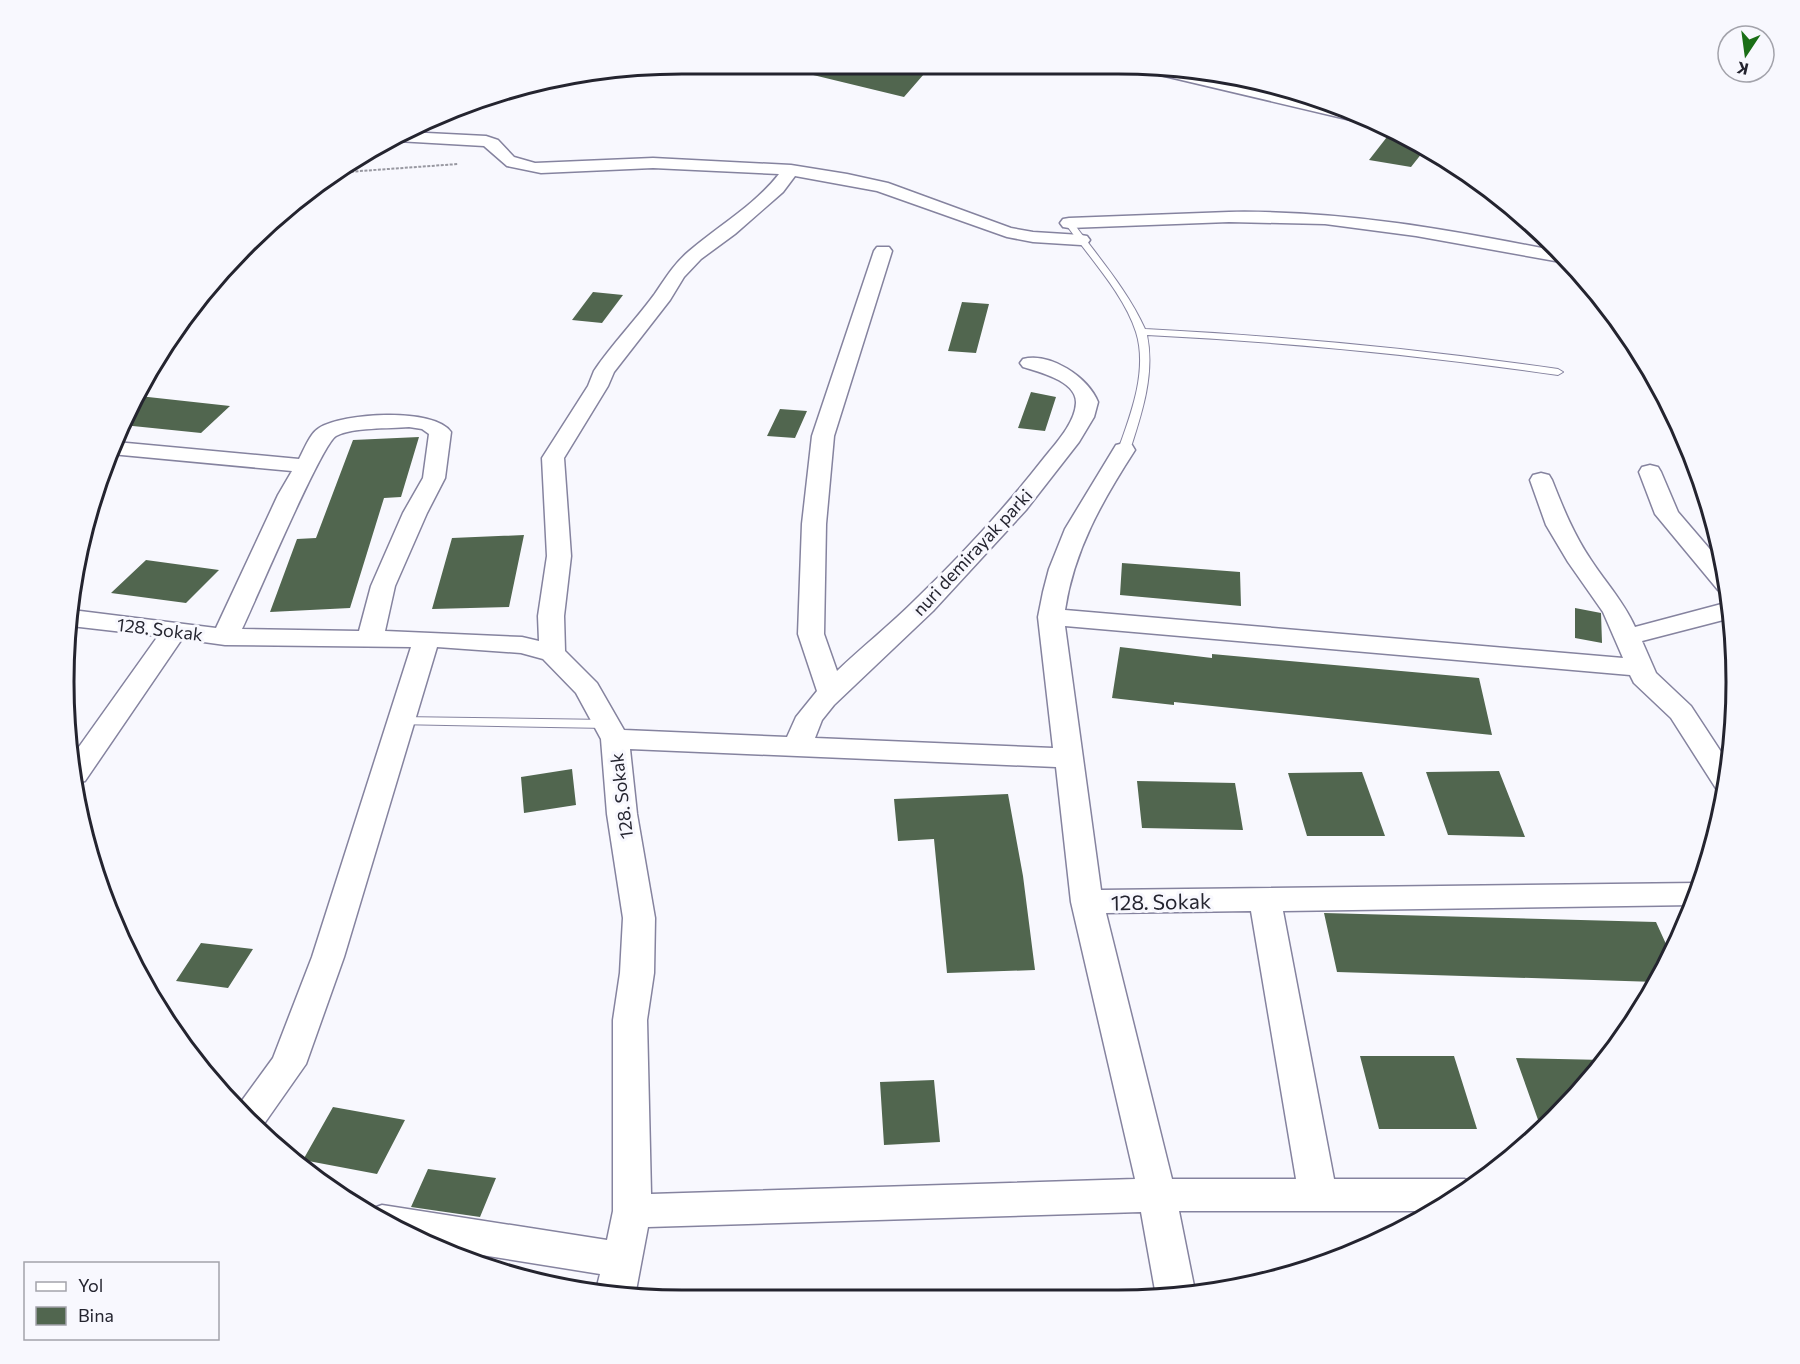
<svg xmlns="http://www.w3.org/2000/svg" width="1800" height="1364" viewBox="0 0 1800 1364" font-family="Commissioner,sans-serif">
<rect width="100%" height="100%" fill="#f8f8fe"/>
<!-- building -->
<path fill="#51664f" d="M810 63 877 64 924 74 904 97 809 74Z
M1394 128 1426 148 1411 167 1369 160Z
M593 292 623 295 602 323 572 320Z
M962 302 989 304 976 353 948 351Z
M1031 392 1056 397 1045 431 1018 428Z
M135 396 148 397 230 406 201 433 123 425 127 408Z
M780 409 807 411 795 438 767 436Z
M419 437 401 497 384 498 350 608 270 612 297 539 316 538 353 440Z
M524 535 509 607 432 609 452 538Z
M146 560 219 570 186 603 111 593Z
M1122 563 1240 572 1241 606 1120 595Z
M1575 608 1601 613 1602 643 1575 638Z
M1120 647 1212 658V654L1479 678 1492 735 1174 702V705L1112 698Z
M572 769 576 805 524 813 521 777Z
M1499 771 1525 837 1448 835 1426 772Z
M1362 772 1385 836H1307L1288 773Z
M1137 781 1235 783 1243 830 1142 828Z
M1008 794 1023 876 1035 970 947 973 934 839 898 841 894 799Z
M1324 913 1656 922 1671 955 1656 982 1337 972Z
M201 943 253 949 228 988 176 981Z
M1360 1056H1454L1477 1129H1379Z
M1516 1058 1605 1060 1556 1119 1542 1131Z
M934 1080 940 1142 884 1145 880 1082Z
M333 1107 405 1120 377 1174 303 1160Z
M428 1169 496 1178 480 1217 411 1207Z"/>
<g fill="none" stroke-linecap="round" stroke-linejoin="round">
<!-- lane casing -->
<g stroke="#85839f" stroke-width="2">
<path id="lane" d="M1066 221H1072C1097 256 1127 289 1145 329 1283 336 1421 349 1558 369L1563 372 1558 375C1421 355 1285 342 1147 335 1155 374 1142 413 1130 450L1124 453 1120 452 1118 450C1131 414 1148 370 1136 332 1124 294 1088 256 1065 223Z
M400 717 607 720 614 724 607 728 395 724 393 721Z"/>
</g>
<!-- street casing -->
<g stroke="#85839f" stroke-width="3">
<path id="street" d="M407 132 486 136 498 140 514 157 535 163 653 158 791 165 847 174 888 183 1011 228 1033 232 1081 235 1087 236 1090 240 1087 244 1081 245 1033 242 1007 237 877 191 795 176 783 192 735 234 701 259 684 277 670 300 614 372 608 386 564 458 571 556 564 616 565 651 597 683 624 730 787 737 796 717 817 691 798 634 802 524 812 436 874 251 877 247H889L892 251 834 436 826 524 824 634 837 671C862 647 890 625 915 600 961 556 1005 508 1044 458 1056 443 1075 423 1076 403 1077 381 1039 372 1023 367L1020 363 1023 359C1050 352 1088 377 1098 402L1094 417 1079 442 1026 510 933 611 834 705 822 720 815 738 1053 748 1038 617 1043 592 1049 569 1065 529 1116 445 1124 443 1132 445 1135 450C1102 501 1074 550 1065 610L1623 658 1603 612 1568 562 1546 525 1530 480 1533 475 1541 473 1549 475 1552 480C1563 508 1574 535 1591 560 1606 583 1624 602 1635 627L1729 602 1731 618 1642 641 1656 673 1691 706 1729 764 1726 792 1717 790 1671 718 1634 683 1630 675 1065 626 1101 890 1698 883H1701L1694 905 1283 911 1334 1179H1464L1478 1184 1462 1196 1434 1211H1179L1196 1296H1156L1141 1212 648 1227 635 1296 595 1294 600 1274 438 1248 372 1218 367 1214 368 1210 382 1205 607 1240 613 1211V1020L620 973 623 918 607 814 601 739 576 693 543 659 521 653 437 647 344 957 306 1064 259 1131 238 1106 273 1058 312 957 411 647 225 645 182 639 85 781 76 783 71 758 158 636 71 626 72 610 216 628 278 495 292 471 111 454 116 442 299 459C304 450 310 433 319 428 342 413 434 407 451 432L445 478 427 513 395 586 385 631 522 637 539 641 538 616 547 556 542 458 588 386 594 371C612 344 635 321 654 295 665 279 673 265 688 252 718 226 754 206 779 174L653 168 541 173 507 166 484 146 397 141 391 138ZM409 427 422 429 429 434 423 478 403 513 371 586 359 631 242 629C255 602 321 445 336 436 353 427 389 429 409 427ZM630 749 1056 767 1071 902 1135 1179 651 1194 647 1020 654 973 655 918 637 814ZM1251 911 1296 1179H1172L1106 913Z
M1229 212C1342 210 1452 230 1562 252L1572 264 1416 236 1325 224 1229 222 1069 228 1063 227 1060 223 1063 219 1069 218Z
M1650 465 1658 467 1661 472 1678 512 1726 568 1728 592 1718 590 1655 514 1639 472 1642 467Z"/>
</g>
<!-- secondary casing -->
<g stroke="#85839f" stroke-width="3">
<path id="secondary" d="M1127 64 1160 65 1331 104 1379 122 1372 125 1135 69Z"/>
</g>
<!-- path -->
<path stroke="#9898a1" stroke-width="2" stroke-dasharray="3 1.5" stroke-linecap="butt" d="M333 173 458 164"/>
<!-- lane -->
<use href="#lane" fill="#fff" fill-rule="evenodd"/>
<!-- street -->
<use href="#street" fill="#fff" fill-rule="evenodd"/>
<!-- secondary -->
<use href="#secondary" fill="#fff" fill-rule="evenodd"/>
</g>
<g text-anchor="middle" dominant-baseline="central" stroke-width="6" stroke-linejoin="round" paint-order="stroke">
<!-- street labels -->
<g font-size="18" fill="#24242f" stroke="#f8f8fe">
<text transform="translate(972 552) rotate(-47)">nuri demirayak parki</text>
<text transform="translate(160 629) rotate(7)">128. Sokak</text>
<text transform="translate(621 796) rotate(-97)">128. Sokak</text>
</g>
<!-- near-street labels -->
<g font-size="21" fill="#24242f" stroke="#f8f8fe">
<text transform="translate(1161 901) rotate(-1)">128. Sokak</text>
</g>
</g>
<!-- crop -->
<path d="M0 0H1800V1364H0ZM682 74H1118A608 608 0 0 1 1726 682V682A608 608 0 0 1 1118 1290H682A608 608 0 0 1 74 682V682A608 608 0 0 1 682 74Z" fill="#f8f8fe" fill-rule="evenodd"/>
<path fill="none" stroke="#24242f" stroke-width="3" d="M682 74H1118A608 608 0 0 1 1726 682V682A608 608 0 0 1 1118 1290H682A608 608 0 0 1 74 682V682A608 608 0 0 1 682 74Z"/>
<!-- legend -->
<rect x="24" y="1262" width="195" height="78" fill="#f8f8fe" stroke="#a3a3ab" stroke-width="1.5"/>
<rect x="36" y="1282" width="30" height="9" fill="#ffffff" stroke="#a3a3ab" stroke-width="1.5"/>
<text x="78" y="1292" font-size="18" fill="#24242f">Yol</text>
<rect x="36" y="1307" width="30" height="18" fill="#51664f" stroke="#a3a3ab" stroke-width="1.5"/>
<text x="78" y="1322" font-size="18" fill="#24242f">Bina</text>
<!-- north arrow -->
<g transform="translate(1746 54) rotate(193)"><circle r="28" fill="#f8f8fe" stroke="#a3a3ab" stroke-width="1.5"/>
<path d="M0-4.5L10 22L0 15L-10 22Z" fill="#1a6e16"/>
<text y="-9" font-size="16" font-weight="bold" text-anchor="middle" fill="#24242f">K</text>
</g>
</svg>
